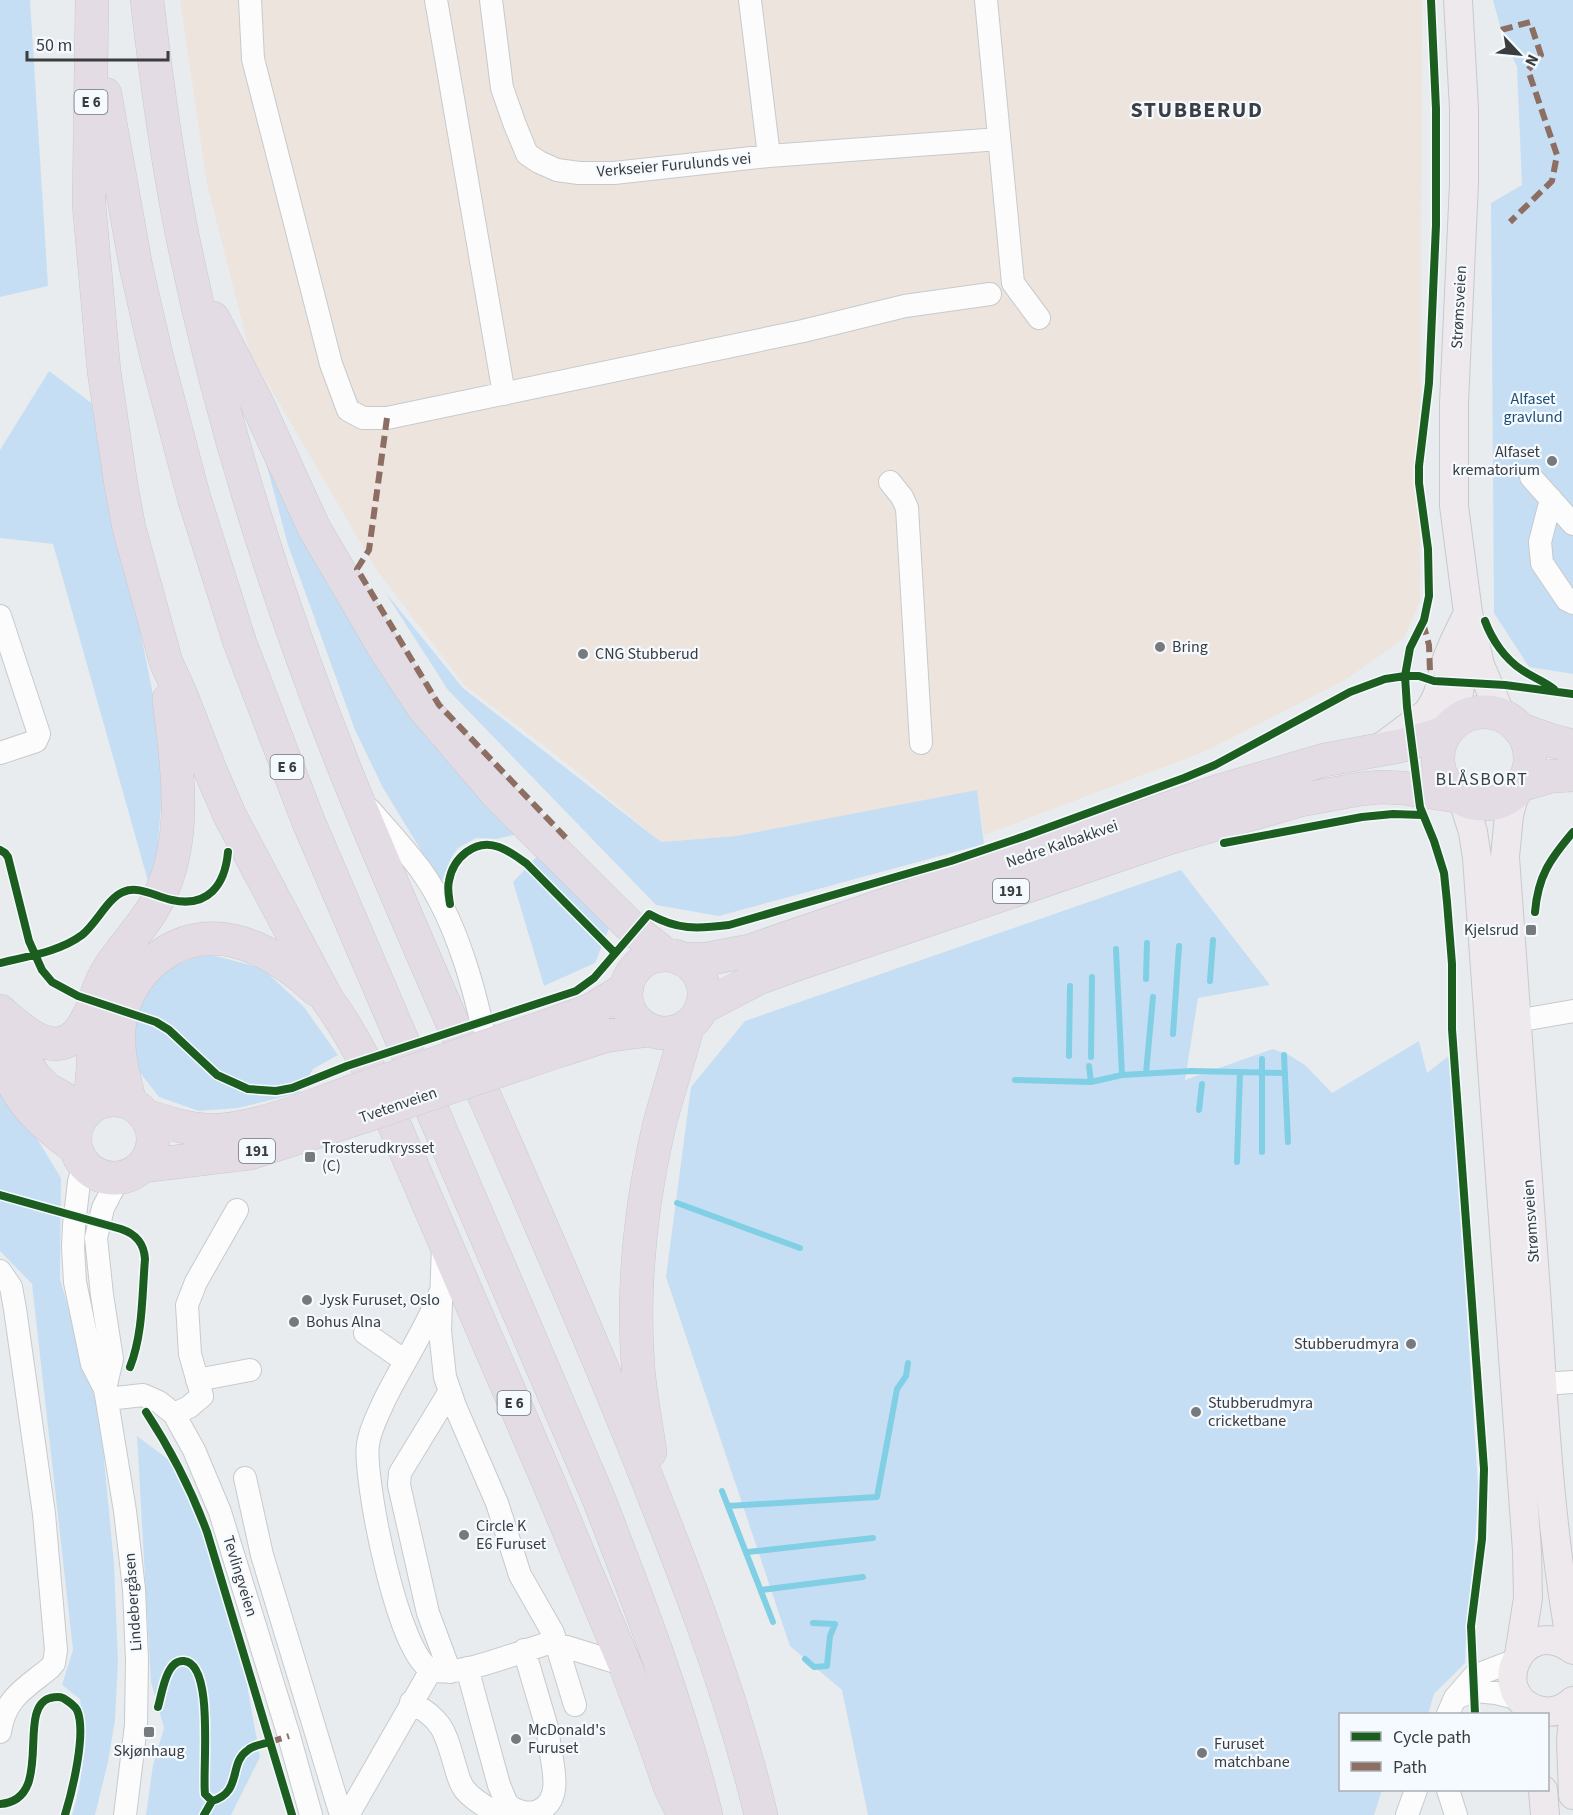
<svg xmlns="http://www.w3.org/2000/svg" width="1573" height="1815" viewBox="0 0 1573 1815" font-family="'Source Sans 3',sans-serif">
<rect width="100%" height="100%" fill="#e9ecef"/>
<!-- industrial -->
<path fill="#ede4dd" d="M180 0H1422L1420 601 1404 638 1347 679 1206 751 984 835 977 791 736 836 661 842 565 762 464 685 374 566 250 353 207 184Z"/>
<!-- green -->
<path fill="#c6def3" d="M0 0H30L48 286 0 297Z
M1493 0H1573V674L1529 667 1494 613 1491 203 1522 185 1517 67 1503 37Z
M49 371 94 405 165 753 156 870 148 881 53 544 0 538V450Z
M258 433 526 832 497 839 476 838 458 848 451 858 441 883 383 788 355 730 288 545Z
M385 592 463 688 661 842 736 836 977 790 984 844 719 916 656 905 448 690Z
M540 853 610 926 595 963 544 986 513 882Z
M1181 870 1270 985 1198 998 1185 1080 1273 1049 1289 1055 1305 1065 1332 1093 1419 1041 1427 1073 1450 1055 1478 1486C1477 1545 1467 1604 1465 1663L1434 1694 1428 1714H1340V1790H1382L1374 1815H868L842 1690 790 1646 666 1277 691 1087 745 1021Z
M212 955 262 968 304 1007 338 1055 313 1069 299 1093 238 1108 199 1111 159 1097 138 1070 132 1035 142 999 150 981 177 959Z
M0 1067 8 1091 61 1178 60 1279 100 1417 114 1564 118 1661 115 1720 108 1762 95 1815H72C84 1774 87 1741 80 1699L62 1685 73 1650 32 1284 0 1251Z
M137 1436 189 1475 233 1606 260 1757 231 1815H146L153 1765 164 1728 151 1682Z"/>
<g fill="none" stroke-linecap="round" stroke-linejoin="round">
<!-- stream -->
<path stroke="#81cfe4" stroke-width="6" d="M1116 949 1122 1075
M1146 979 1147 943
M1210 981 1213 940
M1173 1034 1179 946
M1284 1055 1288 1142
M1069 1056 1070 986
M1091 1057 1092 977
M1262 1059V1152
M1089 1066 1091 1082
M1146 1073 1153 997
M1015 1080 1091 1082 1122 1075 1192 1071 1285 1073
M1199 1110 1202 1084
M1237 1162 1240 1072
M677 1203 800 1248
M722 1491 773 1622
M728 1506 877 1497 897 1389 906 1376 908 1363
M748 1552 873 1538
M761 1590 863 1577
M805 1659 814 1667 827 1666 830 1636 835 1624 813 1623"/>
<!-- minor casing -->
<g stroke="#c7cacc" stroke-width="24">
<path id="minor" d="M250 0 253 59 331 364 348 410 363 418H387L803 331 905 306 990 294
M436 0 504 394
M491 0 502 88 515 125 527 154 539 162 557 170 579 173H614L769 156 999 139
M750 0 769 156
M986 0 1013 283 1039 318
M1531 477 1573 524
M890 482 902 497 907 508 921 743
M1551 499 1540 542 1542 563 1567 600 1573 603
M0 616 39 734 36 741 0 753
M369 809C386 828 404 848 420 869 458 921 477 997 489 1058
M1516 1021 1573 1011
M84 1163 79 1182 74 1225 73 1247 75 1282 92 1364 105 1389 125 1511 134 1589 137 1660 136 1725 125 1815
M443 1245 440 1331 445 1377 455 1406 497 1503 520 1575 553 1633 575 1705
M0 1271 11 1287 15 1309 44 1514 56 1650 54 1663 50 1668C24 1689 5 1698 0 1732
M440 1293C425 1331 402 1364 384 1401 378 1415 370 1429 368 1444 363 1478 399 1660 432 1670 458 1678 518 1652 546 1644H557L625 1665
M365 1333 405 1361
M197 1380 250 1370
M1543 1384 1573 1382
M105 1389 112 1359 102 1295 96 1238 103 1208 119 1177
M450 1391 400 1473 399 1485 428 1613 450 1672
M107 1399 143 1395 159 1402 174 1414 194 1450 220 1512 289 1736 311 1815
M174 1414 189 1407 202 1396 190 1354 187 1305 196 1282 237 1210
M245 1478 262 1555 341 1815
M467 1668 499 1785 507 1804C515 1811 527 1815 538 1811 568 1799 548 1754 548 1731L524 1650
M1455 1698 1475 1691 1496 1693 1520 1699
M411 1702C445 1721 445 1733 456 1769 458 1776 460 1784 465 1790 474 1801 488 1808 499 1815
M1448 1714 1455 1698 1474 1676 1516 1660
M1448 1790 1456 1815
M348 1815 431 1670
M1407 1815 1416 1790"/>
</g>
<!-- major casing -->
<g stroke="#c8c9cb" stroke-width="30">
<path id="major" d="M1458 0 1464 109V183L1454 403V506L1468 613 1480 665 1501 715
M1451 725 1457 705 1464 660
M1376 751 1427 713C1440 696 1440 685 1445 665 1450 648 1460 630 1468 613
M1515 793 1509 815 1505 857C1516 1002 1526 1147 1536 1292 1544 1411 1550 1531 1572 1649
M1463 800 1473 832 1477 858 1527 1551 1528 1598 1519 1655
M1573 1650C1521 1612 1486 1695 1538 1710 1551 1714 1563 1710 1573 1701
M1573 1717 1571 1741 1573 1795
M1543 1790 1545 1815"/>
</g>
<!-- highway casing -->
<g stroke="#c8c9cb" stroke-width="34">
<path id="highway" d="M92 0 89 204 104 371 121 485 129 528 166 662 181 695 211 772 230 816 327 999C349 1029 365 1060 381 1094L548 1481 625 1665 653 1738 670 1787 684 1815
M147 0C156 77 166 153 181 229 220 422 280 610 354 792 443 1010 544 1222 632 1441 681 1563 730 1686 761 1815
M105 94 136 267 157 358 194 498 240 643 309 823 598 1497C639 1602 679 1706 706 1815
M213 318 256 401 314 528 386 651 423 707 498 795 634 930 666 955
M1438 758a46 46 0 1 1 92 0a46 46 0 1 1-92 0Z
M1519 729 1553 741 1573 746
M1521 785 1552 776 1573 775
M626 994a39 39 0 1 1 78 0a39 39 0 1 1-78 0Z
M681 959H707L749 951 1219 791 1324 760 1400 746 1444 733
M701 1008 759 978 789 967 1169 838 1300 800 1360 789 1381 787 1403 788 1456 796
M0 1011C20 1028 51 1060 77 1034 84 1026 89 1015 94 1006
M0 1023C5 1039 4 1058 9 1073 21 1106 49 1129 76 1148
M547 1026 591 1010 627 988
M15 1048 35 1077 47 1089 86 1111
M558 1051 605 1036 650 1030
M75 1139a39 39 0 1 1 78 0a39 39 0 1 1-78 0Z
M130 1103C124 1077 115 1048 120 1021 129 967 180 928 234 941 265 948 294 969 317 990
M89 1108C91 1094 92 1081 93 1067 94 1043 90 1017 97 994 108 960 134 939 152 910 191 846 177 769 169 699
M144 1115C165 1122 185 1129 207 1130 251 1133 315 1104 357 1090
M142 1166 250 1153 368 1115
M650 1452C646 1423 640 1395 638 1366 632 1286 641 1204 659 1126 668 1092 679 1059 688 1025"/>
</g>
<!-- minor -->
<use href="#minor" stroke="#fcfcfd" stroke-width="22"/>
<!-- major -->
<use href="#major" stroke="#ede9ed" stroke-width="28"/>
<!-- highway -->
<use href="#highway" stroke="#e4dce4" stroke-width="33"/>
<!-- highway-bridge casing -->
<g stroke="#c8c9cb" stroke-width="34" stroke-linecap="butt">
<path id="highway-bridge" d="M357 1090 547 1026
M368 1115 558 1051"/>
</g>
<!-- highway-bridge -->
<use href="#highway-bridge" stroke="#e4dce4" stroke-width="33"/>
<!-- quiet -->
<path stroke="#8d6e63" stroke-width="6" stroke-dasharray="12 6" stroke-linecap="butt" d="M1501 30 1530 22 1541 55 1528 70 1557 155 1552 181 1510 222
M387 418 369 550 357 569 439 705 568 840
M1423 623 1429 645 1430 671 1434 681
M270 1742 289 1736"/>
<!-- cycleway casing -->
<g stroke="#f4faff" stroke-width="11">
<path id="cycleway" d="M1431 0 1436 109V225L1429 383 1419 466V483L1428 549 1429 596 1424 620 1410 648 1405 676 1407 707 1420 807 1434 841 1444 873 1447 902 1452 964V1029L1484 1469 1482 1539 1471 1626 1475 1714
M1485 621C1492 640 1505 659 1522 670 1532 677 1544 681 1554 689
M1224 843 1362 817 1393 814 1422 815
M0 850 5 853 8 857 29 941 42 970 52 982 78 996 156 1022 169 1030 217 1075 248 1089 276 1091 292 1088 347 1066 576 991 594 978 649 914C677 930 697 929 729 925L951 861 1025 836 1184 778 1215 765 1350 692 1385 679 1405 676H1419L1434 681 1505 685 1573 694
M450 904C449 897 447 889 449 881 453 858 475 838 499 847 510 851 519 858 527 864L614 952
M1535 912C1538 876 1550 859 1573 832
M0 963C28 956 59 952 82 935 96 924 108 898 123 892 139 885 156 897 172 900 208 908 225 885 228 852
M0 1195 121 1229C136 1234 144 1243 145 1259 142 1295 143 1334 130 1367
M146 1412C171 1450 191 1489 207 1532L292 1815
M158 1707C162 1694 166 1659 184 1661 215 1664 202 1771 205 1794L212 1801
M0 1804C56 1800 15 1708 50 1698 54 1697 59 1696 63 1698 68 1701 74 1705 77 1710 87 1732 72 1792 65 1815
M204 1815 212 1801C243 1792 228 1763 248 1750 254 1745 263 1744 270 1742"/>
</g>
<!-- cycleway -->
<use href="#cycleway" stroke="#1b5e20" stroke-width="8"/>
</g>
<!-- markers -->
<g fill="#777a7c" stroke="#f4faff" stroke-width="2">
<circle cx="1552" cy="461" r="6"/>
<circle cx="1160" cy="647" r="6"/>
<circle cx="583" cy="654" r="6"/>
<rect x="1525" y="924" width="12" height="12" rx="3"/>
<rect x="304" y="1151" width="12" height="12" rx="3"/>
<circle cx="307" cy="1300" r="6"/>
<circle cx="294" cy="1322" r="6"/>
<circle cx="1411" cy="1344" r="6"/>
<circle cx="1196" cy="1412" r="6"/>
<circle cx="464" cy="1535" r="6"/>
<rect x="143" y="1726" width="12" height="12" rx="3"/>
<circle cx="516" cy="1739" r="6"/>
<circle cx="1202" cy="1753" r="6"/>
</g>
<g text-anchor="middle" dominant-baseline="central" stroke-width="4.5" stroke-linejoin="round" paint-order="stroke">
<!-- shield labels -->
<g fill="#f4faff" stroke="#727578" stroke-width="1.5">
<rect x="74.5" y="90" width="33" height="24" rx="4.5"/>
<rect x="270.5" y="755" width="33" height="24" rx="4.5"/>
<rect x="993" y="879" width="36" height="24" rx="4.5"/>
<rect x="239" y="1139" width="36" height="24" rx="4.5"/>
<rect x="497.5" y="1391" width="33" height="24" rx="4.5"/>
</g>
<g font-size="15" font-weight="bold" fill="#3a3c3e">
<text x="91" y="102">E 6</text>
<text x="287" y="767">E 6</text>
<text x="1011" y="891">191</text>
<text x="257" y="1151">191</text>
<text x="514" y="1403">E 6</text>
</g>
<!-- street labels -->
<g font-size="16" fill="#3a3c3e" stroke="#f4faff">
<text transform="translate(674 165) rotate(-5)">Verkseier Furulunds vei</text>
<text transform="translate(1459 307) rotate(-87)">Strømsveien</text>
<text transform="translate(1062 844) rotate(-19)">Nedre Kalbakkvei</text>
<text transform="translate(398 1105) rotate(-19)">Tvetenveien</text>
<text transform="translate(1531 1221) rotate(-94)">Strømsveien</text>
<text transform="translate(240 1576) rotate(73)">Tevlingveien</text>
<text transform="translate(133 1602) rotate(-94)">Lindebergåsen</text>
</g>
<!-- park labels -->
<g font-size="16" fill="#1b4e73" stroke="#f4faff">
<text x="1533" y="399">Alfaset<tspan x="1533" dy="18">gravlund</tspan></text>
</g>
<!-- poi labels -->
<g font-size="16" fill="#3a3c3e" stroke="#f4faff" text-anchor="start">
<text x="1540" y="452" text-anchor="end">Alfaset<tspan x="1540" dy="18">krematorium</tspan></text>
<text x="1172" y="647">Bring</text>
<text x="595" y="654">CNG Stubberud</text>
<text x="1519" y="930" text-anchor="end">Kjelsrud</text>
<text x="322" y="1148">Trosterudkrysset<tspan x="322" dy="18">(C)</tspan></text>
<text x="319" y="1300">Jysk Furuset, Oslo</text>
<text x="306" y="1322">Bohus Alna</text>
<text x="1399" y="1344" text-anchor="end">Stubberudmyra</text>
<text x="1208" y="1403">Stubberudmyra<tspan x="1208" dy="18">cricketbane</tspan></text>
<text x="476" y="1526">Circle K<tspan x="476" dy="18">E6 Furuset</tspan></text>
<text x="528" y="1730">McDonald's<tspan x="528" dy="18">Furuset</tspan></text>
<text x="1214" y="1744">Furuset<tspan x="1214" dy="18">matchbane</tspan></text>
<text x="149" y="1751" text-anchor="middle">Skjønhaug</text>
</g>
<!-- neighbourhood labels -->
<g font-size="18" letter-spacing="1.5" fill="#3b3f43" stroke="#f4faff">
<text x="1482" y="779">BLÅSBORT</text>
</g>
<!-- district labels -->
<g font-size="22" font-weight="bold" letter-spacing="1.5" fill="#3b3f43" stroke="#f4faff">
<text x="1197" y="110">STUBBERUD</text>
</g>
</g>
<!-- legend -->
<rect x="1339" y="1713" width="210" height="78" fill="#f4faff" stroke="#aaaeb2" stroke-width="1.5"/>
<rect x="1351" y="1732" width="30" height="9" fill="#1b5e20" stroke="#aaaeb2" stroke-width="1.5"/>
<text x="1393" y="1743" font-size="18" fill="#3a3c3e">Cycle path</text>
<rect x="1351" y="1762" width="30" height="9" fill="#8d6e63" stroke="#aaaeb2" stroke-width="1.5"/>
<text x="1393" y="1773" font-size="18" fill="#3a3c3e">Path</text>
<!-- north arrow -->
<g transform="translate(1519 54) rotate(116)" stroke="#f4faff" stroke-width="4.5" paint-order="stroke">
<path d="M0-4.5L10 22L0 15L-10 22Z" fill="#3a3c3e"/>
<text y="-9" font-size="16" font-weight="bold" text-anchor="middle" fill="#3a3c3e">N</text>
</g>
<!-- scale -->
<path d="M27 51v9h141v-9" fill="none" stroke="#3a3c3e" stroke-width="3"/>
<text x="36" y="51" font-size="18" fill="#3a3c3e" stroke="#f4faff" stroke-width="4.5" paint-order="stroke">50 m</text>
</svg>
